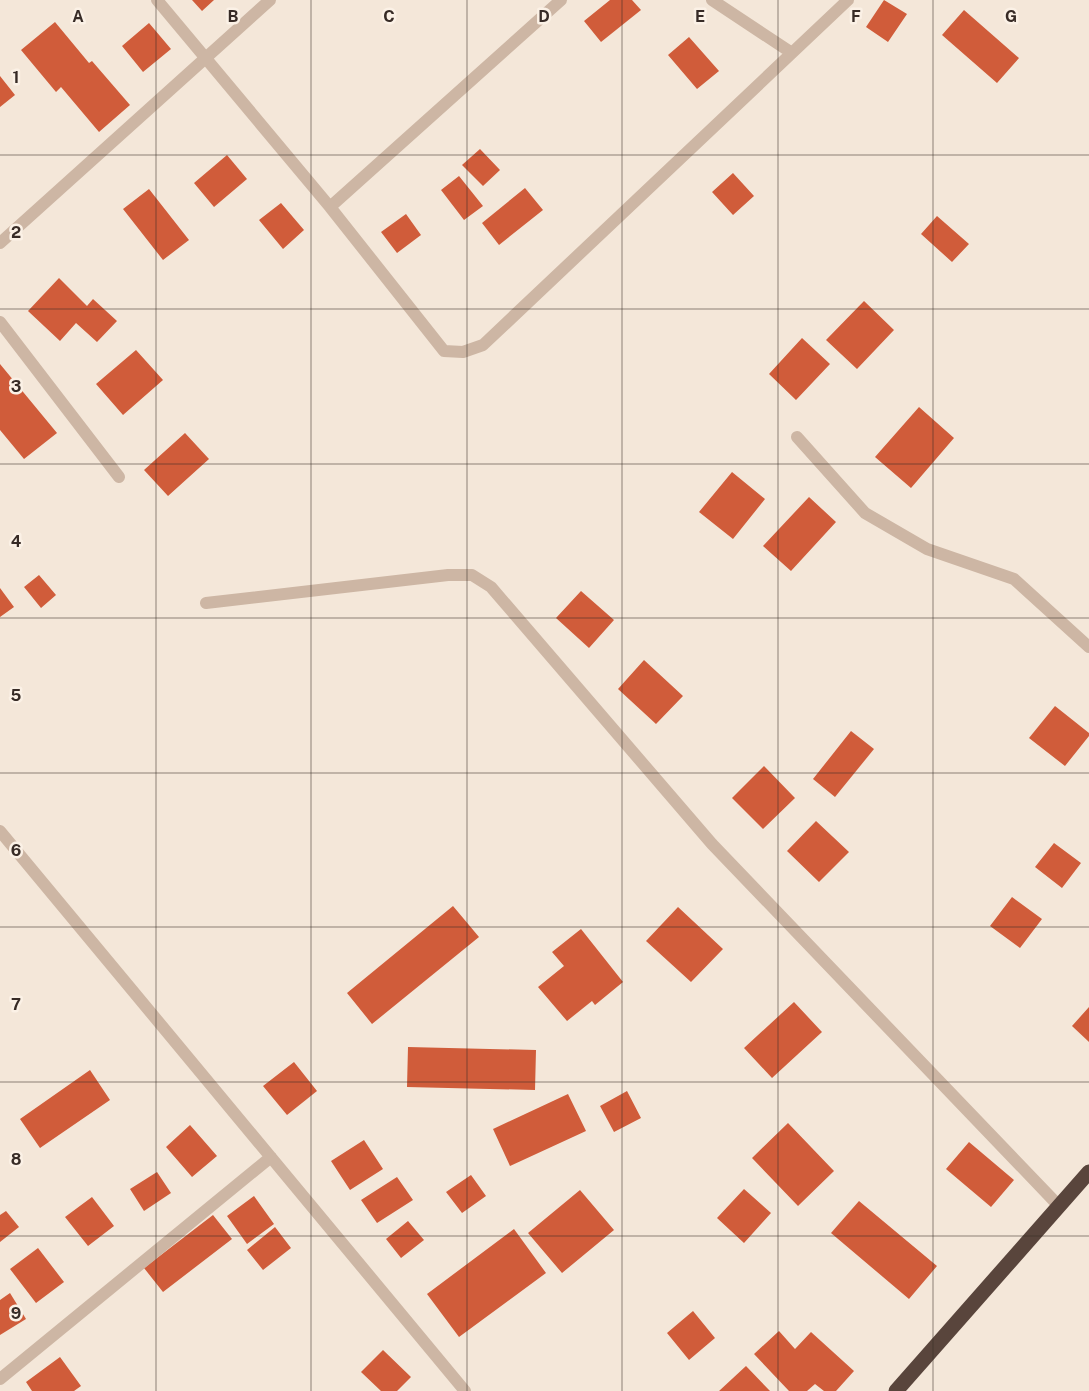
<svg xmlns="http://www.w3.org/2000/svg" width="1089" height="1391" viewBox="0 0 1089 1391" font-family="'Public Sans',sans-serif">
<rect width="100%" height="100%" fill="#f4e7d9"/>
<!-- building -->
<path fill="#d05c3a" d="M192 0H214L202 11Z
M610 0H632L641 10 601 42 584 21Z
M884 0 907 14 888 42 866 27Z
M964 10 1019 58 997 83 942 35Z
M55 22 89 63 92 61 130 105 99 132 61 87 56 92 21 50Z
M149 23 171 49 143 72 122 46Z
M689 37 719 71 697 89 668 55Z
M0 76 15 95 0 107Z
M480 149 500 170 483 186 462 165Z
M227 155 247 179 214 207 194 183Z
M733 173 754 196 733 215 712 192Z
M459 176 483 206 464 220 441 190Z
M525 188 543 210 499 245 482 223Z
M149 189 189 240 163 260 123 209Z
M281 203 304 230 283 249 259 220Z
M406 214 421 235 397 253 381 232Z
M937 216 969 244 952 262 921 234Z
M59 278 87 306 93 299 117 321 97 342 76 323 60 341 28 311Z
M864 301 894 330 857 369 826 340Z
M802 338 830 364 796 400 769 374Z
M136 350 163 380 123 415 96 384Z
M0 364 57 433 24 459 0 430Z
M919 407 954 438 911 488 875 457Z
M185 433 209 459 168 496 144 470Z
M732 472 765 499 733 539 699 512Z
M809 497 836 522 791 571 763 546Z
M39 575 56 595 41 608 24 587Z
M0 588 14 607 0 617Z
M581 591 614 620 589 648 556 618Z
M644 660 683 696 656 724 618 689Z
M1055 706 1089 733V736L1065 766 1029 738Z
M851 731 874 749 835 797 813 779Z
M764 766 795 798 763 829 732 798Z
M816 821 849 852 819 882 787 851Z
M1054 843 1081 863 1062 888 1035 867Z
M1012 897 1042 919 1020 948 990 926Z
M453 906 479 937 372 1024 347 993Z
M678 907 723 949 691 982 646 941Z
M581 929 623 982 595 1005 592 1001 567 1021 538 987 564 966 552 952Z
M794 1002 822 1032 772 1078 744 1048Z
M1089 1007V1042L1072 1026Z
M408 1047 536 1050 535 1090 407 1087Z
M294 1062 317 1091 287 1115 263 1086Z
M90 1070 110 1100 40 1148 20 1119Z
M627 1091 641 1118 614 1132 600 1106Z
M568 1094 586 1131 510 1166 493 1129Z
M788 1123 834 1171 798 1206 752 1158Z
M190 1125 217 1156 192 1177 166 1147Z
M364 1140 383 1169 350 1190 331 1161Z
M969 1142 1014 1180 991 1207 946 1169Z
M157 1172 171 1193 144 1211 130 1189Z
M471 1175 486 1196 462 1213 446 1192Z
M397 1177 413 1200 377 1223 361 1200Z
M744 1189 771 1213 744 1243 717 1218Z
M580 1190 614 1230 562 1273 528 1233Z
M254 1196 274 1224 247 1244 227 1216Z
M92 1197 114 1226 88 1246 65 1217Z
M859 1201 937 1266 909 1299 831 1233Z
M6 1211 19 1227 0 1242V1215Z
M213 1215 232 1239 163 1292 144 1268Z
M408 1221 424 1240 401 1258 386 1239Z
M275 1227 291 1248 263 1270 247 1250Z
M514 1229 546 1273 459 1337 427 1294Z
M38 1248 64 1282 36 1303 10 1269Z
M10 1293 26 1319 0 1335V1300Z
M693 1311 715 1338 689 1360 667 1333Z
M779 1331 795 1349 811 1332 854 1371 836 1391H824L815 1384 807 1391H789L754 1354Z
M383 1350 411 1377 397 1391H381L361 1372Z
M60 1357 81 1386 74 1391H32L26 1382Z
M746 1366 770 1391H719Z"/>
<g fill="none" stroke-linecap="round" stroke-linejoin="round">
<!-- minor -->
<path stroke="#cdb6a4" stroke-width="12" d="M157 0 330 207 444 351 463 352 483 345 848 0
M712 0 792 53
M330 207 561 0
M0 243 270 0
M0 322 119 477
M797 437 865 513 927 549 1014 579 1089 647
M206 603 448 575H472L491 587 712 844 1058 1205
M0 831 465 1391
M0 1379 271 1157"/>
<!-- highway -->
<path stroke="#59453c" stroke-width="15" d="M896 1391 1089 1172"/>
</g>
<!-- grid -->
<path fill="none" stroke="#372b26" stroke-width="1" stroke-opacity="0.55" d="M156 0V1391M311 0V1391M467 0V1391M622 0V1391M778 0V1391M933 0V1391M0 155H1089M0 309H1089M0 464H1089M0 618H1089M0 773H1089M0 927H1089M0 1082H1089M0 1236H1089"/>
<g font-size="16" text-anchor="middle" font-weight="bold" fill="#372b26" stroke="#fbf1e6" stroke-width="5" stroke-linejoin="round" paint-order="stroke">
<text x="78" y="22">A</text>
<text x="233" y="22">B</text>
<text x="389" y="22">C</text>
<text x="544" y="22">D</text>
<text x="700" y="22">E</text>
<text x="856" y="22">F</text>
<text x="1011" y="22">G</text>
<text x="16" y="83">1</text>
<text x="16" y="238">2</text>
<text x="16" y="392">3</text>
<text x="16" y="547">4</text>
<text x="16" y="701">5</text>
<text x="16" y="856">6</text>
<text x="16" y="1010">7</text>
<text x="16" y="1165">8</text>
<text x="16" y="1319">9</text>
</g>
</svg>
